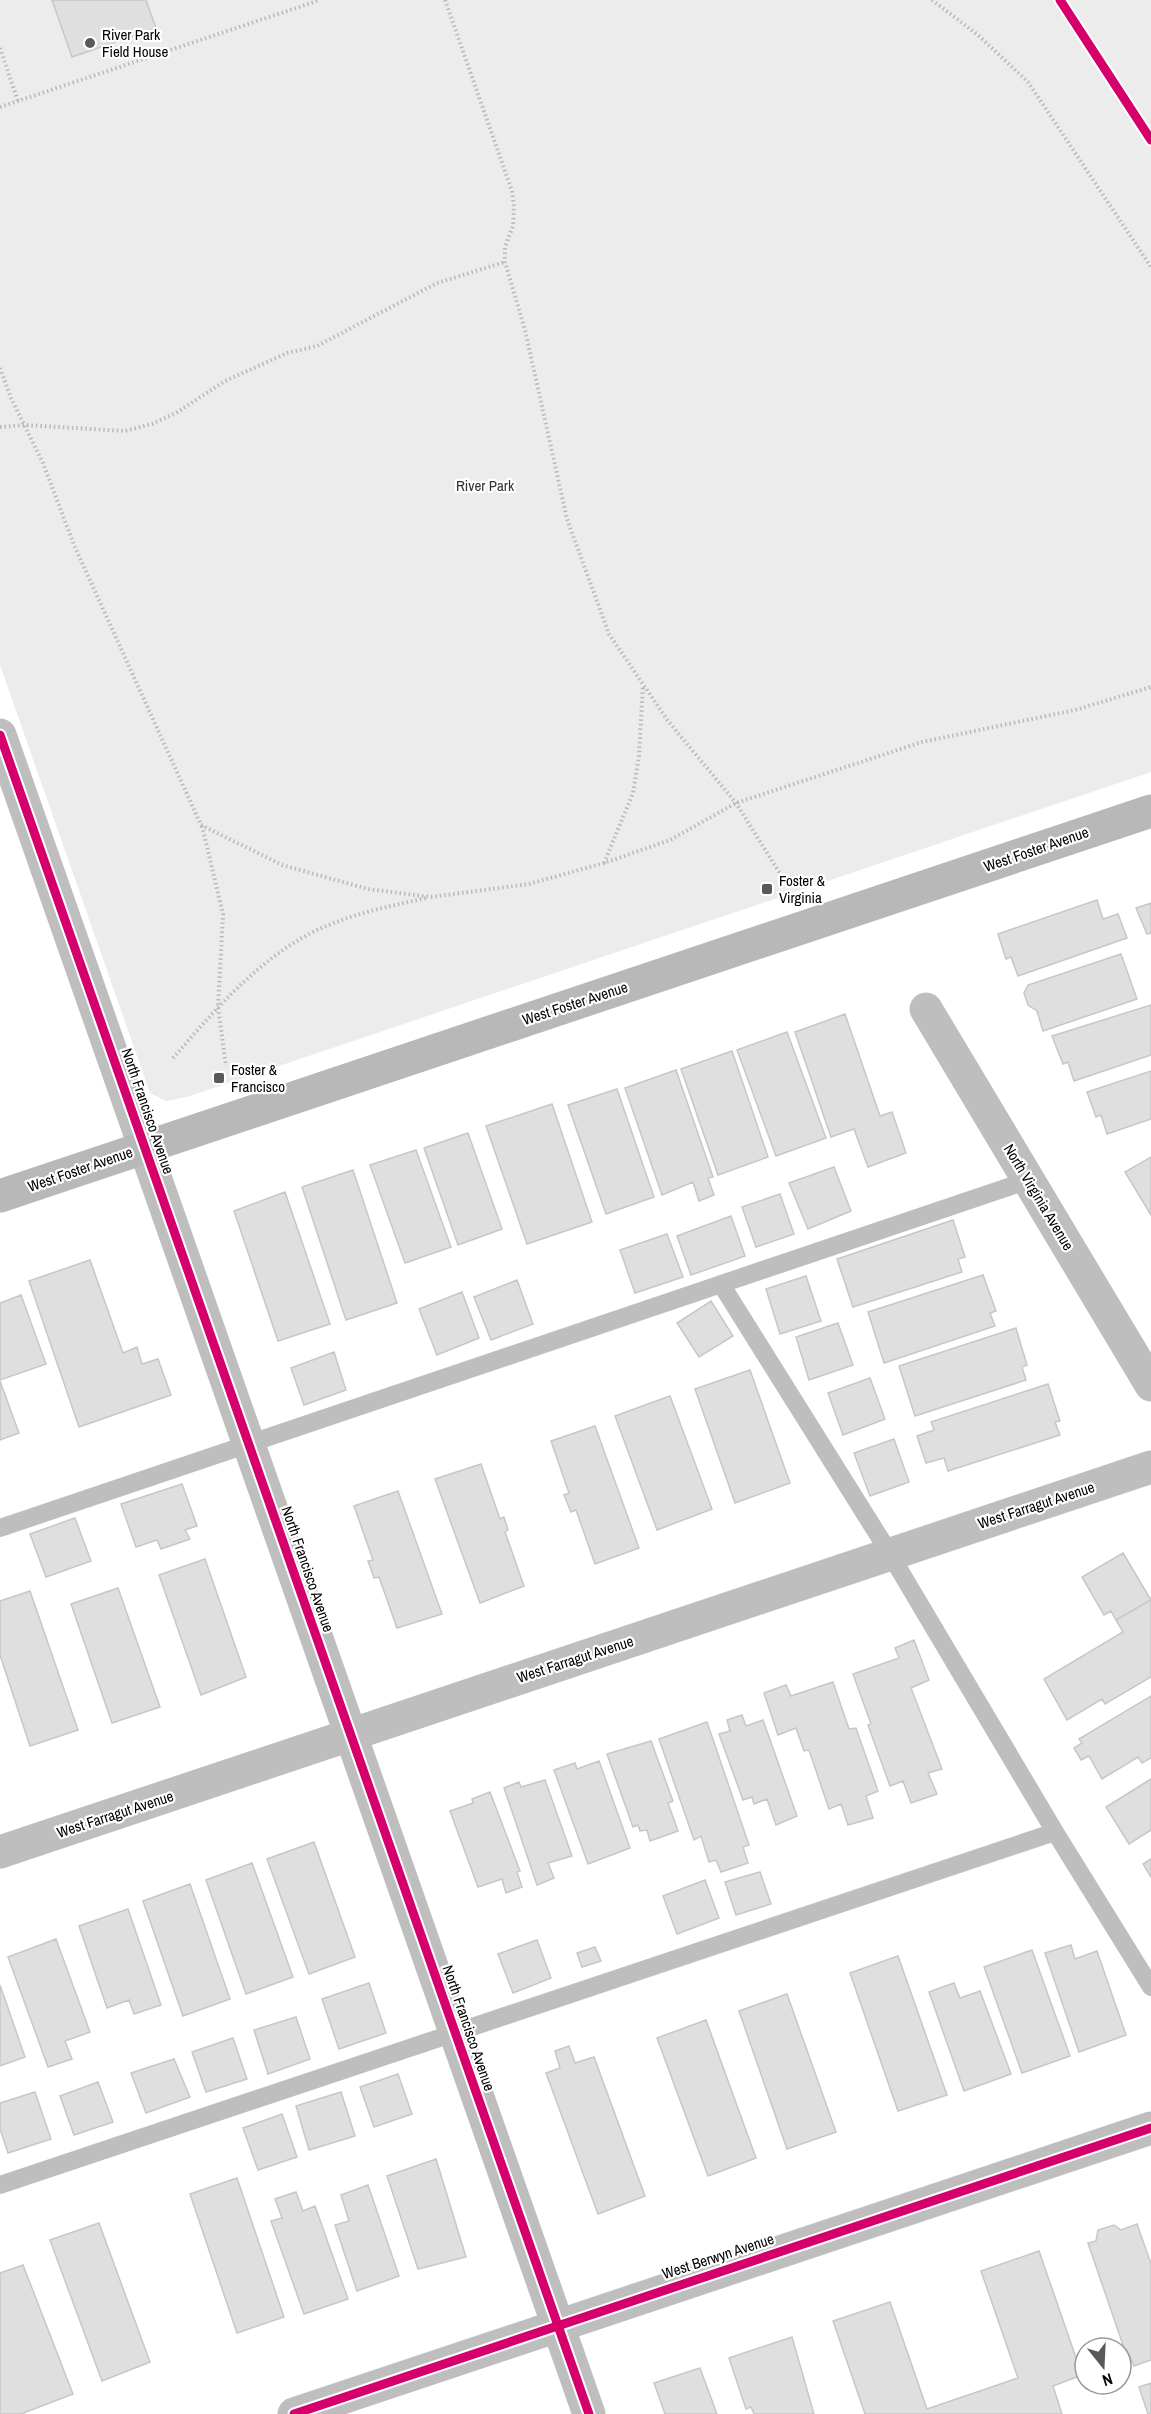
<svg xmlns="http://www.w3.org/2000/svg" width="1151" height="2414" viewBox="0 0 1151 2414" font-family="'Archivo Narrow',sans-serif">
<rect width="100%" height="100%" fill="#fff"/>
<!-- green -->
<path fill="#ececec" d="M0 0H1151V772L187 1097 166 1101 150 1093 0 665Z"/>
<!-- building -->
<path fill="#dfdfdf" stroke="#c7c7c7" stroke-width="1.5" d="M52 0H146L156 28 72 57Z
M1097 900 1103 919 1118 914 1127 938 1018 976 1011 957 1006 959 998 934Z
M1151 903V933L1147 934 1136 908Z
M1121 954 1137 999 1043 1031 1037 1011 1028 1005 1024 993 1028 985Z
M1151 1005V1055L1074 1081 1068 1062 1063 1064 1052 1036Z
M845 1014 880 1116 892 1112 906 1153 868 1167 854 1129 831 1137 795 1032Z
M787 1032 826 1138 776 1156 737 1050Z
M732 1051 768 1157 718 1175 681 1069Z
M676 1070 713 1177 708 1178 714 1195 699 1201 693 1182 662 1195 625 1088Z
M1151 1071V1119L1107 1134 1101 1115 1096 1117 1087 1092Z
M617 1089 654 1197 606 1214 568 1105Z
M552 1104 592 1222 527 1244 486 1126Z
M468 1133 502 1229 458 1245 424 1148Z
M416 1150 451 1247 405 1263 370 1165Z
M1151 1157V1215L1125 1172Z
M834 1167 851 1211 808 1229 789 1183Z
M353 1170 397 1303 346 1320 302 1187Z
M285 1192 330 1324 278 1341 234 1211Z
M780 1194 794 1234 756 1247 742 1207Z
M731 1216 745 1256 691 1275 677 1236Z
M953 1220 965 1257 958 1259 962 1272 853 1307 837 1259Z
M667 1234 683 1277 635 1293 620 1250Z
M90 1260 123 1353 137 1347 142 1364 158 1359 171 1395 79 1427 29 1281Z
M983 1275 996 1311 990 1313 995 1326 884 1363 868 1312Z
M806 1276 821 1321 780 1334 766 1289Z
M517 1280 533 1324 491 1340 474 1297Z
M462 1292 479 1338 437 1355 419 1309Z
M21 1295 46 1364 0 1380V1303Z
M711 1301 733 1336 699 1357 677 1323Z
M838 1323 853 1365 809 1380 796 1337Z
M1016 1328 1027 1365 1022 1367 1026 1380 915 1416 899 1366Z
M334 1352 346 1390 304 1405 291 1368Z
M750 1370 790 1483 735 1503 695 1389Z
M870 1378 885 1419 843 1435 828 1393Z
M0 1381 19 1433 0 1440Z
M1048 1384 1060 1421 1055 1422 1060 1435 948 1471 944 1458 926 1463 917 1436 934 1430 931 1422Z
M670 1396 712 1509 657 1530 615 1416Z
M595 1426 639 1548 595 1564 576 1510 571 1512 564 1495 569 1493 551 1441Z
M894 1439 909 1482 870 1496 854 1453Z
M481 1464 500 1519 504 1517 508 1530 505 1532 524 1586 480 1603 435 1479Z
M182 1484 197 1526 185 1530 190 1539 161 1549 157 1540 136 1547 121 1504Z
M398 1491 442 1614 397 1628 379 1577 374 1578 368 1561 373 1560 354 1506Z
M75 1518 91 1561 46 1577 30 1534Z
M1123 1553 1151 1600 1116 1620 1111 1611 1104 1615 1082 1577Z
M205 1559 246 1677 201 1695 159 1575Z
M118 1588 160 1707 112 1723 71 1604Z
M30 1591 78 1730 30 1746 0 1655V1601Z
M1151 1600V1677L1105 1704 1102 1699 1067 1720 1044 1679 1123 1632 1116 1620Z
M914 1640 929 1680 911 1688 942 1769 928 1773 937 1794 911 1803 903 1781 890 1786 868 1725 871 1724 853 1674 899 1658 895 1648Z
M833 1682 849 1729 856 1728 878 1791 866 1796 873 1818 848 1825 841 1804 829 1809 809 1750 804 1751 796 1728 778 1735 764 1693 786 1685 791 1696Z
M1151 1696V1758L1142 1763 1138 1757 1102 1779 1089 1756 1081 1760 1074 1748 1082 1743 1079 1739Z
M742 1715 746 1726 763 1720 797 1816 776 1825 767 1799 754 1804 752 1797 743 1800 719 1734 730 1731 727 1720Z
M707 1722 749 1845 743 1847 748 1863 721 1872 716 1860 709 1862 701 1836 694 1840 659 1739Z
M651 1741 673 1801 668 1803 678 1831 650 1841 647 1830 640 1831 638 1825 633 1827 607 1754Z
M599 1761 630 1848 588 1864 554 1770 575 1763 577 1769Z
M1151 1779V1830L1129 1844 1106 1807Z
M545 1780 572 1856 548 1863 554 1878 537 1885 504 1788 519 1782 521 1787Z
M490 1792 520 1871 517 1872 522 1887 506 1893 502 1879 478 1887 450 1811 473 1803 472 1799Z
M314 1842 355 1957 309 1974 267 1859Z
M1151 1859V1877L1143 1864Z
M252 1863 293 1977 246 1994 206 1880Z
M760 1872 771 1904 736 1915 725 1882Z
M705 1880 719 1918 677 1934 663 1896Z
M190 1884 230 1999 183 2016 143 1901Z
M128 1909 161 2005 134 2014 129 2000 107 2008 79 1926Z
M56 1939 90 2032 65 2041 72 2059 48 2067 8 1957Z
M537 1940 551 1978 513 1993 498 1954Z
M1071 1945 1075 1959 1097 1951 1126 2035 1079 2052 1045 1953Z
M595 1947 601 1961 582 1967 577 1953Z
M1032 1950 1070 2056 1022 2073 984 1967Z
M898 1956 947 2095 898 2111 850 1973Z
M369 1983 386 2033 339 2049 322 1999Z
M954 1983 960 1998 980 1991 1011 2074 964 2091 929 1992Z
M0 1985 25 2057 0 2066Z
M787 1994 836 2132 787 2149 739 2011Z
M296 2017 310 2059 268 2074 254 2030Z
M706 2020 756 2158 708 2176 657 2038Z
M233 2038 247 2079 206 2092 192 2052Z
M569 2046 575 2063 594 2057 645 2196 598 2214 546 2073 560 2068 555 2051Z
M174 2059 190 2097 146 2113 131 2073Z
M398 2074 412 2114 374 2127 360 2087Z
M98 2082 113 2122 74 2135 60 2096Z
M35 2092 51 2139 8 2153 0 2129V2103Z
M341 2092 355 2136 309 2150 296 2106Z
M282 2114 297 2157 258 2170 243 2128Z
M436 2159 466 2257 418 2269 387 2176Z
M237 2178 284 2317 237 2333 190 2194Z
M368 2185 399 2276 357 2291 335 2225 349 2221 341 2195Z
M296 2192 303 2211 315 2206 348 2299 304 2314 271 2221 282 2218 275 2199Z
M99 2223 150 2362 102 2381 50 2240Z
M1137 2224 1151 2264V2360L1134 2366 1127 2350 1125 2351 1088 2243 1096 2241 1098 2230 1114 2225 1121 2230Z
M1039 2251 1082 2375 1053 2386 1062 2414H865L833 2321 890 2302 927 2409 1018 2378 981 2271Z
M23 2265 73 2394 21 2414H0V2273Z
M792 2337 814 2414H754L751 2407 746 2409 729 2358Z
M700 2368 717 2414H665L654 2383Z
M1151 2383V2414H1148L1139 2387Z"/>
<g fill="none" stroke-linecap="round" stroke-linejoin="round">
<!-- path -->
<path stroke="#b9b9b9" stroke-width="4" stroke-dasharray="1.5 3" stroke-linecap="butt" d="M445 0 512 191 514 207 513 226 505 247V262L525 330 567 519 609 634 668 721 736 803 784 880
M932 0 978 35 1028 82 1151 267
M0 48 18 101
M0 107 320 0
M0 368 11 398 43 463 74 545 201 825 282 865 368 889 431 897 529 884 604 863 670 840 736 803 922 742 1075 710 1151 687
M0 427 25 425 125 431 152 424 176 413 225 381 287 353 317 346 437 283 505 262
M202 826 223 914 218 1007 226 1066
M604 863 633 793 639 756 643 685
M173 1058C214 1011 259 958 317 930 352 914 389 906 427 898"/>
<!-- lane -->
<path stroke="#bebebe" stroke-width="18" d="M721 1284 890 1554 1055 1832 1151 1987
M0 1528 1029 1180
M0 2185 1055 1832"/>
<!-- street -->
<path stroke="#bebebe" stroke-width="33" d="M0 735 589 2414
M926 1009 1151 1385
M0 1852 1151 1467
M294 2414 1151 2128"/>
<!-- secondary -->
<path stroke="#b8b8b8" stroke-width="33" d="M0 1196 1151 811"/>
<!-- cycleway casing -->
<g stroke="#fff" stroke-width="13">
<path id="cycleway" d="M1060 0 1151 140
M0 735 589 2414
M294 2414 1151 2128"/>
</g>
<!-- cycleway -->
<use href="#cycleway" stroke="#d6006c" stroke-width="9"/>
</g>
<!-- markers -->
<g fill="#595959" stroke="#fff" stroke-width="2">
<circle cx="90" cy="43" r="6"/>
<rect x="761" y="883" width="12" height="12" rx="3"/>
<rect x="213" y="1072" width="12" height="12" rx="3"/>
</g>
<g text-anchor="middle" dominant-baseline="central" stroke-width="4.5" stroke-linejoin="round" paint-order="stroke">
<!-- poi labels -->
<g font-size="15" fill="#000" stroke="#fff" text-anchor="start">
<text x="102" y="34">River Park<tspan x="102" dy="17">Field House</tspan></text>
<text x="779" y="880">Foster &amp;<tspan x="779" dy="17">Virginia</tspan></text>
<text x="231" y="1069">Foster &amp;<tspan x="231" dy="17">Francisco</tspan></text>
</g>
<!-- park labels -->
<g font-size="15" fill="#333" stroke="#fff">
<text x="485" y="485">River Park</text>
</g>
<!-- street labels -->
<g font-size="15" fill="#000" stroke="#fff">
<text transform="translate(1036 849) rotate(-19)">West Foster Avenue</text>
<text transform="translate(575 1003) rotate(-18)">West Foster Avenue</text>
<text transform="translate(148 1111) rotate(71)">North Francisco Avenue</text>
<text transform="translate(80 1169) rotate(-19)">West Foster Avenue</text>
<text transform="translate(1039 1197) rotate(59)">North Virginia Avenue</text>
<text transform="translate(1036 1505) rotate(-18)">West Farragut Avenue</text>
<text transform="translate(308 1569) rotate(71)">North Francisco Avenue</text>
<text transform="translate(575 1659) rotate(-18)">West Farragut Avenue</text>
<text transform="translate(115 1814) rotate(-18)">West Farragut Avenue</text>
<text transform="translate(469 2028) rotate(71)">North Francisco Avenue</text>
<text transform="translate(718 2256) rotate(-18)">West Berwyn Avenue</text>
</g>
</g>
<!-- north arrow -->
<g transform="translate(1103 2366) rotate(162)"><circle r="28" fill="#ffffff" stroke="#999999" stroke-width="1.5"/>
<path d="M0-4.5L10 22L0 15L-10 22Z" fill="#595959"/>
<text y="-9" font-size="16" font-weight="bold" text-anchor="middle" fill="#000000">N</text>
</g>
</svg>
